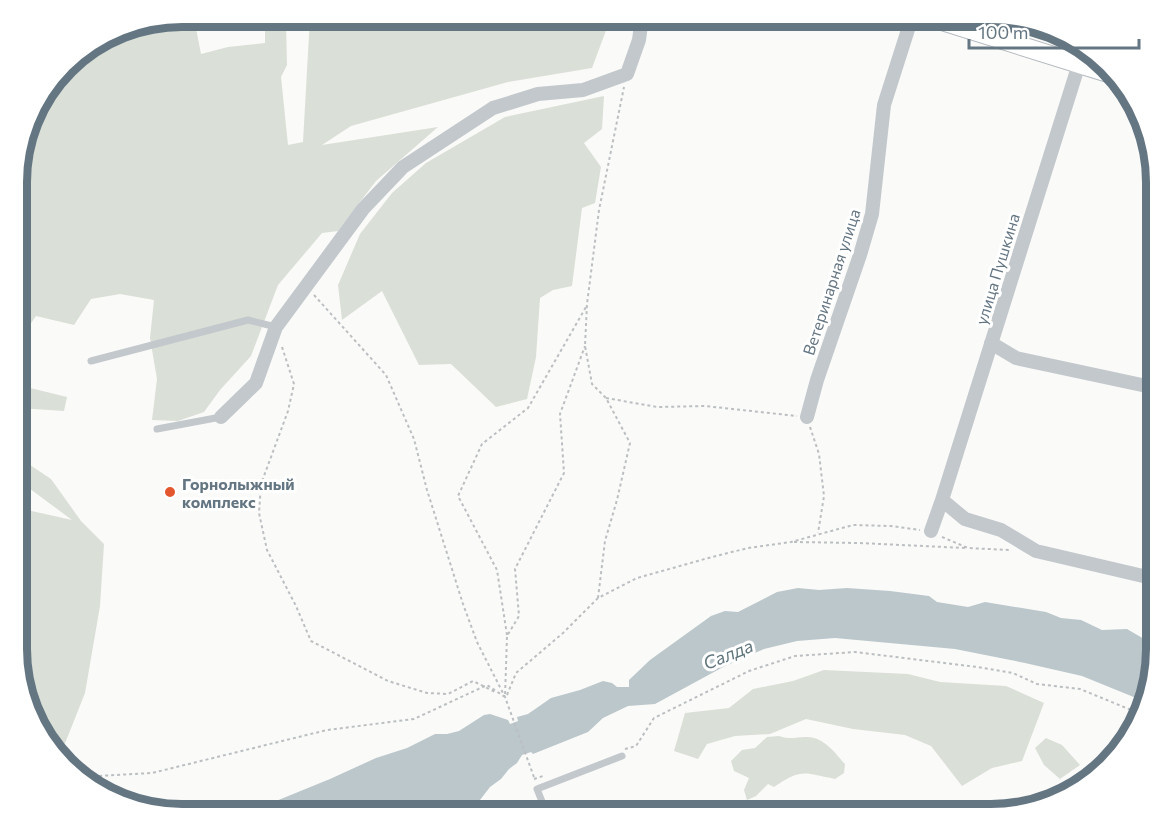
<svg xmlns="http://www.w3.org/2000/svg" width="1173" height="831" viewBox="0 0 1173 831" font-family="Commissioner,sans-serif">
<rect width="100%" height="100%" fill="#fafaf8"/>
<!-- green -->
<path fill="#dadfd7" d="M182 17H196L194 18 201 54 228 47 265 43V18L286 23 287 65 281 77 288 145 303 142 310 17H611L592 68 508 82 351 126 322 145 438 127 376 181 338 231 322 233 278 285 251 356 220 390 204 412 178 421 152 420 157 379 150 338 154 300 120 294 91 299 74 325 36 316 18 342V160L39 100 73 57 129 25Z
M604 96 602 129 584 143 601 167 595 203 582 208 572 286 553 290 540 298 536 357 527 399 496 407 451 364 419 365 382 291 342 320 338 285 360 234 392 193 426 163 505 117Z
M18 385 67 397 64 411 18 408Z
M18 457 51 479 81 521 104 544 100 606 85 693 60 756 39 731 18 670V508L72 520 18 480Z
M824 670 908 674 940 682 1006 686 1044 703 1022 761 992 768 962 786 931 746 905 735 853 729 806 719 770 734 735 736 707 744 698 759 674 751 685 713 729 708 753 689 793 681Z
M779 736C791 740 795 737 807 737 824 737 835 753 845 764L844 773 835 779C804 773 802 768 774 787L768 784 756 796 747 800 744 790 749 778 734 771 731 761 742 750 755 748 767 737Z
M1046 738 1062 745 1080 765 1060 779 1044 765 1035 748Z"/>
<!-- water -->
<path fill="#bbc7cb" d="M798 588 819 590 847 588 890 591 929 596 937 602 968 607 985 602 1046 612 1061 618 1081 620 1102 630 1127 629 1156 646V659L1141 700 1082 676 1025 663 955 649 835 638 797 641 764 649 725 666 655 704 628 706 603 718 588 732 533 754 531 752 522 755 517 763 509 769 501 779 490 787 480 800 442 814H244L330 779 376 758 407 748 435 734H447L459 731 484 715 490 714 508 720 510 724 518 721 517 717 528 714 551 698 580 690 603 681 612 683 617 687H629V680L650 660 711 616 725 611 738 612 777 592Z"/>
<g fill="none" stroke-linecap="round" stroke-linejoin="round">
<!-- secondary casing -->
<g stroke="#b3babf" stroke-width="20">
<path id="secondary" d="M929 17 1111 74"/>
</g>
<!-- path -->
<path stroke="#bbbfc2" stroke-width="2" stroke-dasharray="3 3" stroke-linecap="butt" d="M314 295 386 375 414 439 427 490 463 604 477 642 505 697 535 780
M282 347 294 384 288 411 261 484 259 513 267 550 296 606 311 641 388 681 427 693 448 694 473 681 495 692
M606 398 657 407 705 406 797 416
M810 427 819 454 824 496 818 533
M942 537 968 548 1009 550
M794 542 859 543 965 548
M598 598 605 541 617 500 630 443 606 398 592 384 585 346 587 304 599 210 624 87
M507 635 497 570 458 496 482 444 528 408 586 307
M507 695 516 673 563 633 598 598 637 578 712 557 748 548 791 542 853 525 891 526 920 530
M625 749 636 746 654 718 749 671 795 656 855 652 977 667 1013 673 1037 684 1080 689 1136 712
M534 779 543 776
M93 785 97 776 152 773 327 730 414 719 487 685 505 697 507 636 519 616 515 569 564 473 560 414 585 346
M476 811C494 803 503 801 520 814"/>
<!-- lane -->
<path stroke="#c3c8cc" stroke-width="7" d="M1002 40 1008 20
M91 361 248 320 276 327
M157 429 221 417
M547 814 537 789 622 756"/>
<!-- street -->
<path stroke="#c3c8cc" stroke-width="14" d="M991 343 1016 358 1156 388
M221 417 256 383 276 327 363 209 403 167 493 108 538 94 583 90 627 74 639 40 642 17
M807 417 817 380 860 255 872 214 884 105 912 17
M942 500 1084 48
M931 531 942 500 965 519 1001 530 1036 551 1156 579"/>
<!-- secondary -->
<use href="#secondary" stroke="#fff" stroke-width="18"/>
</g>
<!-- markers -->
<circle fill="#e4572e" stroke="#fff" stroke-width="2" cx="170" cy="492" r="6"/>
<g text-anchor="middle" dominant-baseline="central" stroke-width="6" stroke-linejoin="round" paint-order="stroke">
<!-- street labels -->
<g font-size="16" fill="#657683" stroke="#fff">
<text transform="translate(997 269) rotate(-73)">улица Пушкина</text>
<text transform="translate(831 282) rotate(-72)">Ветеринарная улица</text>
</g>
<!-- poi labels -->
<g font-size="16" font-weight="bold" fill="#657683" stroke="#fff" text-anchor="start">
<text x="182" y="483">Горнолыжный<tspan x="182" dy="18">комплекс</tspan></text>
</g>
<!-- water labels -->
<g font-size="18" font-style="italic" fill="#60757c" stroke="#fff">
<text transform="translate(728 654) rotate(-22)">Салда</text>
</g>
</g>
<!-- crop -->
<path d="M0 0H1173V831H0ZM182 27H991A155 155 0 0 1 1146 182V649A155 155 0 0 1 991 804H182A155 155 0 0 1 27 649V182A155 155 0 0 1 182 27Z" fill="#fff" fill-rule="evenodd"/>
<path fill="none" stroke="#657683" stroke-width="8" d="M182 27H991A155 155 0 0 1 1146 182V649A155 155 0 0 1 991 804H182A155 155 0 0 1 27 649V182A155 155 0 0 1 182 27Z"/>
<!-- scale -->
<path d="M969 39v9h170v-9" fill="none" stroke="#657683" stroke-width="3"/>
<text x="978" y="39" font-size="18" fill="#657683" stroke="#ffffff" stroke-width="4.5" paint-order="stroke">100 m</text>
</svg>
